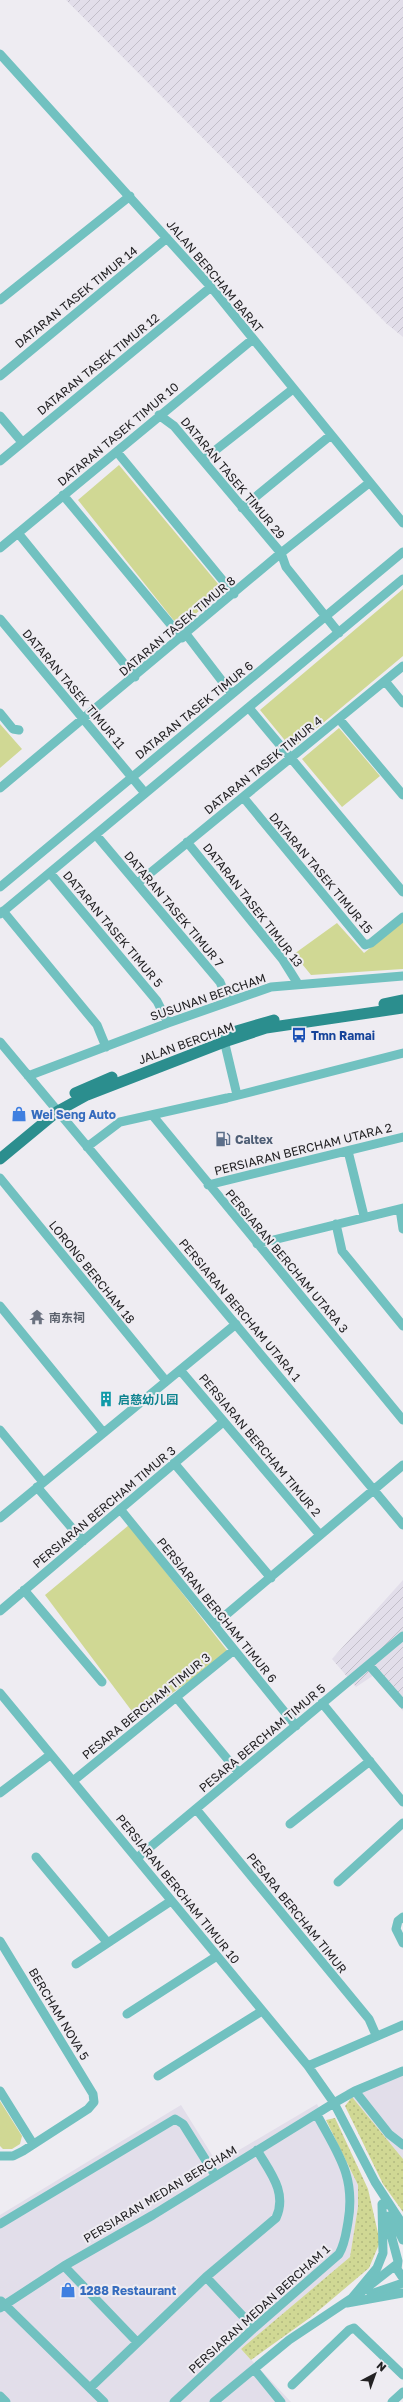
<svg xmlns="http://www.w3.org/2000/svg" width="403" height="2402" viewBox="0 0 403 2402" font-family="'Golos Text','Noto Sans SC',sans-serif">
<defs>
<pattern id="industrial-furrows" width="10" height="10" patternUnits="userSpaceOnUse"><rect width="10" height="10" fill="#e2deea"/><path d="M-1 1l2-2M0 10L10 0M9 11l2-2" fill="none" stroke="#c2bec9"/></pattern>
<pattern id="grass-dots" width="8" height="8" patternUnits="userSpaceOnUse"><rect width="8" height="8" fill="#d0d894"/><path d="M2 2h.1M6 6h.1" fill="none" stroke="#b2b97f" stroke-width="1.8" stroke-linecap="round"/></pattern>
</defs>
<rect width="100%" height="100%" fill="#eeecf2"/>
<!-- built -->
<path fill="#e2deea" d="M403 2067V2159L346 2090Z
M317 2104 358 2185V2207L350 2257 241 2349 291 2402H0V2215L181 2105 217 2163Z"/>
<!-- industrial -->
<path fill="url(#industrial-furrows)" d="M66 0H403V337L387 324Z
M403 1580V1711L374 1675 356 1687 332 1659Z"/>
<!-- grass -->
<path fill="url(#grass-dots)" d="M352 2097 403 2159V2212L383 2184 345 2106Z
M335 2118 368 2189 380 2242 369 2268 311 2317 251 2360 241 2349 350 2257 358 2207V2185L326 2120Z"/>
<!-- park -->
<path fill="#d0d894" d="M119 465 224 591 179 627 78 500Z
M403 589V656L292 749 260 710Z
M0 724 22 749 0 768Z
M339 728 380 776 342 807 302 759Z
M403 921V969L311 975 294 954 337 923 364 953Z
M129 1525 229 1653 137 1718 45 1595Z
M0 2101 22 2136 20 2144 12 2149H3L0 2146Z"/>
<g fill="none" stroke-linecap="round" stroke-linejoin="round">
<!-- minor -->
<path stroke="#71c1c0" stroke-width="9" d="M0 54 211 287 403 523
M0 300 130 196
M0 376 167 238
M159 415 174 426 281 553 286 567 339 633
M0 416 22 442
M117 452 234 594
M203 460 293 389
M0 461 211 287
M63 495 182 638
M242 508 331 435
M18 533 135 677
M0 548 253 339
M0 619 145 793
M186 634 232 694
M385 681 403 703
M249 708 403 892
M0 713 13 729 19 730
M339 719 403 795
M0 788 281 553 369 483
M243 797 365 945 371 943 403 917
M96 835 220 982 228 1001
M187 842 283 960 298 984
M50 873 157 1001 168 1023
M138 883 403 666
M0 887 403 552
M3 911 97 1025 106 1047
M0 914 403 579
M223 1036 237 1095
M0 1042 403 1525
M28 1076 168 1023 271 987 403 976
M153 1116 403 1420
M87 1147 120 1122 227 1098 403 1053
M348 1151 364 1216
M0 1178 166 1381
M208 1185 403 1137
M400 1209 403 1229
M336 1224 342 1251 403 1326
M257 1244 403 1208
M0 1306 103 1432
M180 1370 320 1535
M0 1430 43 1482
M174 1463 271 1578
M37 1487 83 1541
M120 1509 296 1726
M0 1518 236 1324
M24 1590 102 1682
M0 1611 223 1422
M214 1625 403 1465
M369 1665 403 1704
M0 1693 308 2066 334 2103 375 2182 403 2225
M176 1697 239 1773
M322 1703 403 1802
M73 1781 234 1650
M0 1793 50 1755
M196 1809 369 2019 376 2035
M290 1824 370 1761
M36 1857 107 1942
M137 1858 403 1636
M338 1882 403 1823
M403 1917 398 1921 396 1929 403 1943
M0 1941 93 2094 94 2102 88 2109 23 2151 13 2156H0
M76 1964 171 1901
M127 2014 217 1956
M308 2066 403 2025
M158 2076 262 2011
M0 2091 33 2144
M355 2091 389 2134 403 2145
M391 2215 403 2240
M386 2216 398 2261 397 2269 403 2278
M0 2224 175 2119 183 2124 215 2175
M64 2266 137 2342
M206 2277 254 2328
M360 2293 397 2264
M371 2294 403 2283
M1 2301 104 2402
M347 2303 403 2293
M0 2308 64 2266 153 2215 334 2103 355 2091 403 2071
M254 2369 281 2402
M292 2385 349 2330 354 2328 403 2375
M90 2388 206 2277 276 2218C288 2192 269 2171 257 2150
M0 2396 6 2402
M174 2402 254 2328 339 2254C345 2244 346 2233 348 2222 356 2176 338 2154 317 2115
M214 2402 289 2340 352 2298 377 2268 383 2253 382 2204
M392 2402 403 2392"/>
<!-- major -->
<path stroke="#2b8e8e" stroke-width="11" d="M384 1004 403 1000
M233 1032 274 1020
M75 1093 112 1077
M0 1159 58 1111 87 1095 224 1042 266 1028 403 1008"/>
</g>
<!-- icons -->
<defs>
<g id="bus-bare" transform="scale(1.2)"><path d="M-5-6H5V4H4V6H2V4H-2V6H-4V4H-5ZM-3.5-4V0h7V-4ZM-3.5 1.2v1.5H-2V1.2ZM2 1.2v1.5H3.5V1.2Z" fill="#1a4fb4" stroke="#eeecf2" stroke-width="2.5" paint-order="stroke"/></g>
<g id="shop-bare" transform="scale(1.2)"><path d="M-5-2.5h2.3a2.7 3.5 0 0 1 5.4 0H5L5.5 6h-11ZM-1.5-2.5h3a1.5 2.3 0 0 0-3 0Z" fill="#3f7fe0" stroke="#eeecf2" stroke-width="2.5" paint-order="stroke"/></g>
<g id="fuel-bare" transform="scale(1.2)"><path d="M-5.5-6h7V0h2V4h1.3V-2.5L3-4.5l.8-.8L6-3V5H2.5V1h-1V6h-7ZM-4.2-4.7v3.2H.2V-4.7Z" fill="#5c6f8a" stroke="#eeecf2" stroke-width="2.5" paint-order="stroke"/></g>
<g id="temple-bare" transform="scale(1.2)"><path d="M0-6L5-2H3V0L6.5 2.5H4V6H1.5V3h-3V6H-4V2.5H-6.5L-3 0V-2H-5Z" fill="#6b7280" stroke="#eeecf2" stroke-width="2.5" paint-order="stroke"/></g>
<g id="building-bare" transform="scale(1.2)"><path d="M-4-6H4V6H1V3H-1V6H-4ZM-2.5-4.3h1.7v1.8h-1.7ZM.8-4.3h1.7v1.8H.8ZM-2.5-1h1.7V.8h-1.7ZM.8-1h1.7V.8H.8Z" fill="#0f9aa8" stroke="#eeecf2" stroke-width="2.5" paint-order="stroke"/></g>
</defs>
<g fill-rule="evenodd">
<use href="#bus-bare" x="299" y="1035"/>
<use href="#shop-bare" x="19" y="1114"/>
<use href="#fuel-bare" x="223" y="1139"/>
<use href="#temple-bare" x="37" y="1317"/>
<use href="#building-bare" x="106" y="1399"/>
<use href="#shop-bare" x="68" y="2290"/>
</g>
<g text-anchor="middle" dominant-baseline="central" stroke-width="4" stroke-linejoin="round" paint-order="stroke">
<!-- street labels -->
<g font-size="12" fill="#232224" stroke="#eeecf2">
<text transform="translate(215 276) rotate(50)">JALAN BERCHAM BARAT</text>
<text transform="translate(76 297) rotate(-39)">DATARAN TASEK TIMUR 14</text>
<text transform="translate(98 364) rotate(-39)">DATARAN TASEK TIMUR 12</text>
<text transform="translate(118 434) rotate(-40)">DATARAN TASEK TIMUR 10</text>
<text transform="translate(233 478) rotate(50)">DATARAN TASEK TIMUR 29</text>
<text transform="translate(177 626) rotate(-40)">DATARAN TASEK TIMUR 8</text>
<text transform="translate(74 689) rotate(50)">DATARAN TASEK TIMUR 11</text>
<text transform="translate(194 710) rotate(-39)">DATARAN TASEK TIMUR 6</text>
<text transform="translate(263 765) rotate(-39)">DATARAN TASEK TIMUR 4</text>
<text transform="translate(321 873) rotate(50)">DATARAN TASEK TIMUR 15</text>
<text transform="translate(253 905) rotate(52)">DATARAN TASEK TIMUR 13</text>
<text transform="translate(174 909) rotate(50)">DATARAN TASEK TIMUR 7</text>
<text transform="translate(113 929) rotate(50)">DATARAN TASEK TIMUR 5</text>
<text transform="translate(208 997) rotate(-19)">SUSUNAN BERCHAM</text>
<text transform="translate(186 1043) rotate(-20)">JALAN BERCHAM</text>
<text transform="translate(303 1149) rotate(-14)">PERSIARAN BERCHAM UTARA 2</text>
<text transform="translate(287 1261) rotate(50)">PERSIARAN BERCHAM UTARA 3</text>
<text transform="translate(92 1272) rotate(51)">LORONG BERCHAM 18</text>
<text transform="translate(240 1310) rotate(50)">PERSIARAN BERCHAM UTARA 1</text>
<text transform="translate(260 1445) rotate(50)">PERSIARAN BERCHAM TIMUR 2</text>
<text transform="translate(104 1507) rotate(-40)">PERSIARAN BERCHAM TIMUR 3</text>
<text transform="translate(217 1610) rotate(51)">PERSIARAN BERCHAM TIMUR 6</text>
<text transform="translate(146 1706) rotate(-39)">PESARA BERCHAM TIMUR 3</text>
<text transform="translate(262 1738) rotate(-40)">PESARA BERCHAM TIMUR 5</text>
<text transform="translate(178 1889) rotate(51)">PERSIARAN BERCHAM TIMUR 10</text>
<text transform="translate(297 1913) rotate(51)">PESARA BERCHAM TIMUR</text>
<text transform="translate(59 2014) rotate(59)">BERCHAM NOVA 5</text>
<text transform="translate(160 2194) rotate(-31)">PERSIARAN MEDAN BERCHAM</text>
<text transform="translate(259 2309) rotate(-42)">PERSIARAN MEDAN BERCHAM 1</text>
</g>
<!-- transit labels -->
<g font-size="12" font-weight="bold" fill="#164399" stroke="#eeecf2" text-anchor="start">
<text x="311" y="1035">Tmn Ramai</text>
</g>
<!-- shop labels -->
<g font-size="12" font-weight="bold" fill="#366cbe" stroke="#eeecf2" text-anchor="start">
<text x="31" y="1114">Wei Seng Auto</text>
<text x="80" y="2290">1288 Restaurant</text>
</g>
<!-- service labels -->
<g font-size="12" font-weight="bold" fill="#4e5e75" stroke="#eeecf2" text-anchor="start">
<text x="235" y="1139">Caltex</text>
</g>
<!-- worship labels -->
<g font-size="12" font-weight="bold" fill="#5b616d" stroke="#eeecf2" text-anchor="start">
<text x="49" y="1317">南东祠</text>
</g>
<!-- culture labels -->
<g font-size="12" font-weight="bold" fill="#0d838f" stroke="#eeecf2" text-anchor="start">
<text x="118" y="1399">启慈幼儿园</text>
</g>
</g>
<!-- north arrow -->
<g transform="translate(375 2374) rotate(41)" stroke="#eeecf2" stroke-width="3" paint-order="stroke">
<path d="M0-3L7 15L0 10L-7 15Z" fill="#232224"/>
<text y="-6" font-size="11" font-weight="bold" text-anchor="middle" fill="#232224">N</text>
</g>
</svg>
